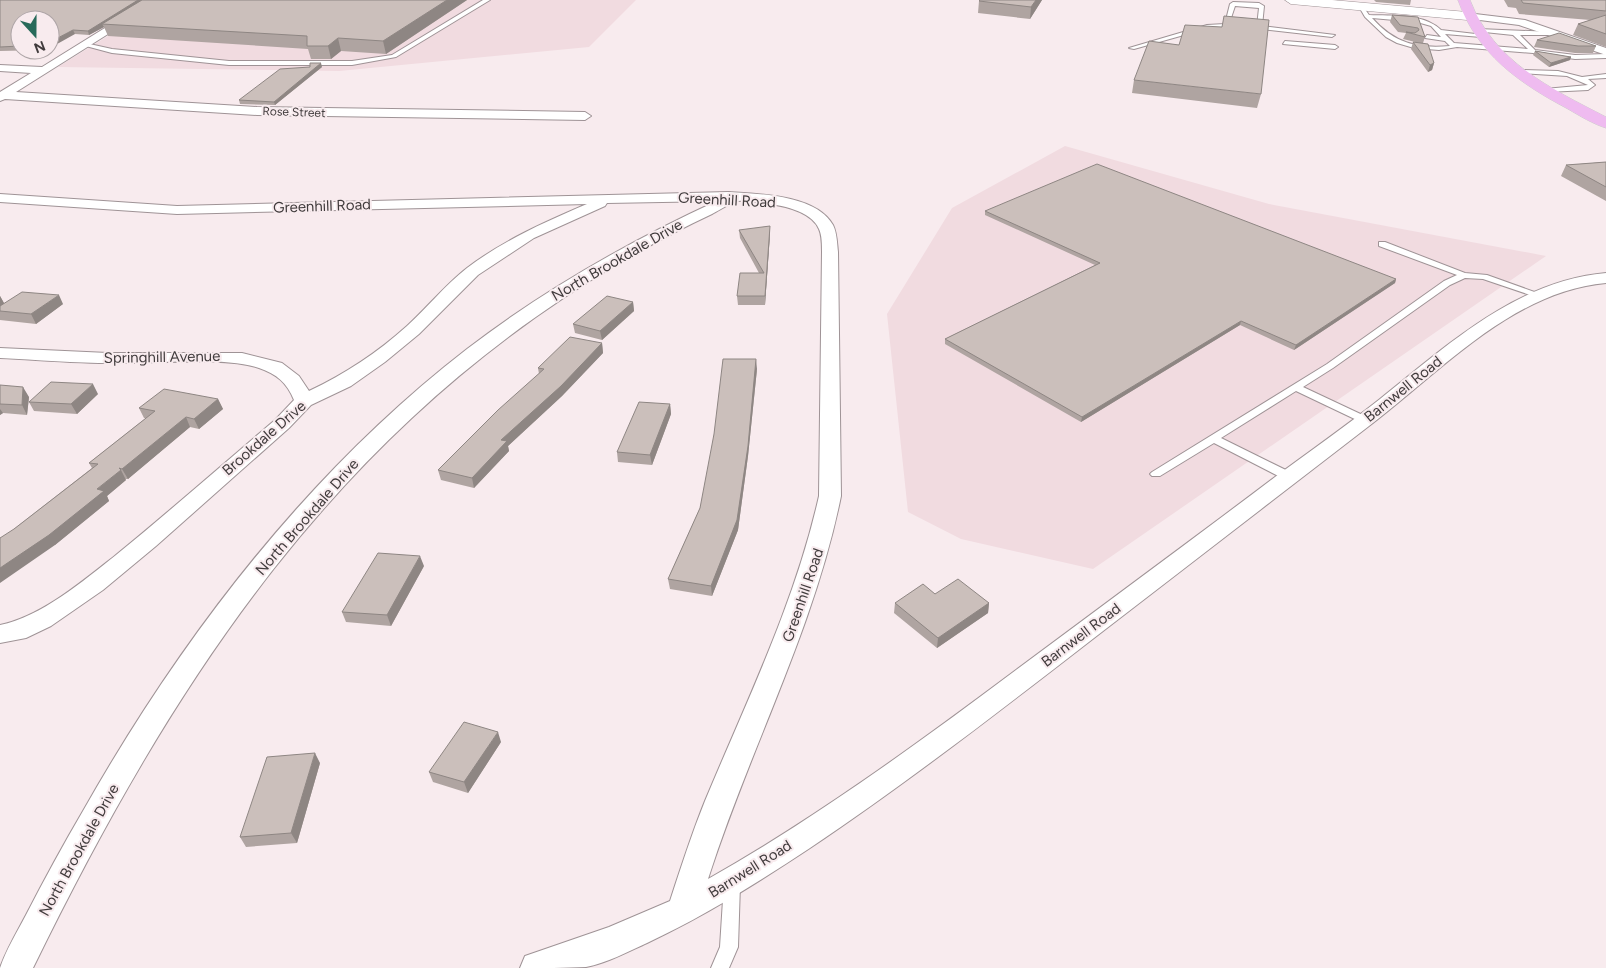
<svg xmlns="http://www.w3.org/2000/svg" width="1606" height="968" viewBox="0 0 1606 968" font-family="Figtree,sans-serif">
<rect width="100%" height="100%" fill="#f8ebee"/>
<!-- built -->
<path fill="#f1dbe0" d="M166 0H636L589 47 339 71 58 67Z
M1065 146 1269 204 1546 256 1093 569 961 539 908 512 887 314 952 208Z"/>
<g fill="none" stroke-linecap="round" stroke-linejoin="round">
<!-- service casing -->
<g stroke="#9f9396" stroke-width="2">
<path id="service" d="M483 0H490L396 57 352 65H229L112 53 82 45 85 43 112 49 229 61H352L392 55Z
M1233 2 1259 3 1264 6 1262 26 1335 35 1332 37 1253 28V26H1257L1259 8 1235 6 1229 24H1239V26L1209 28 1134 49 1129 48 1207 25 1225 24 1230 4Z
M1358 5H1362L1369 15C1392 16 1424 13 1441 30L1484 35 1481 37 1445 34 1454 43 1528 49 1513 35 1475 31 1478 29 1553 32 1555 35H1520L1535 50 1575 55 1606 54V58L1575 59 1533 53 1457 47 1439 50 1414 48 1397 43 1386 37 1365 17ZM1372 18 1417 22 1431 26 1441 37 1427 35 1425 38 1445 41 1450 46C1417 49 1394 43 1372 18Z
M1285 41 1335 45 1338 47 1335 49 1283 44Z
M1521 70 1558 71 1582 77 1606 74V78L1588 79 1595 85 1588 90 1547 92 1544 90 1545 89 1588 85 1567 76 1519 73 1518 72Z
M1379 242H1385L1465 273 1487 275 1543 295 1539 298 1483 279 1465 278 1450 285 1333 368 1303 387 1369 418 1370 420 1369 422H1361L1296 391 1221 438 1294 474 1296 477 1294 480H1286L1214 443 1160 476H1152L1150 474 1152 472 1327 364 1444 281 1457 275 1379 246Z
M732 876 738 879 740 884 738 947 729 968H711L720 947 724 884 726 879Z"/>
</g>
<!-- minor casing -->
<g stroke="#9f9396" stroke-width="2">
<path id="minor" d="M150 0H162L16 92 257 107 585 112 591 116 585 120 257 115 5 99 0 101V92L31 73 0 71V65L42 67Z
M1467 13 1525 20 1606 48V55L1519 25 1464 18 1462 16Z
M729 192C760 194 816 195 833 225 837 233 837 243 838 252L841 496C814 630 749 750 708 879 816 818 917 744 1016 670 1102 606 1189 542 1275 477 1310 451 1346 426 1380 399 1448 345 1516 281 1606 273V283C1513 291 1440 372 1369 426 1277 497 1186 567 1094 638 1001 710 908 782 810 848 757 883 705 916 647 943 627 952 607 963 586 967 566 968 541 968 520 968L525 956 609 927 670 901C681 867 692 833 705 801 747 700 795 603 819 496L822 252C822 245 822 235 819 229 811 210 780 205 762 203 755 202 746 200 738 201 731 202 720 210 712 214 682 228 652 244 623 261 339 426 174 679 33 968H0C6 950 17 932 26 915 44 880 63 845 83 811 181 638 308 472 467 349 544 290 628 242 717 201L607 203 605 206 534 238 478 275 419 334 385 362 351 386 311 405 289 428 156 546 103 590 51 626 26 638 0 643V625C41 617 83 581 116 555 170 511 222 465 275 420L294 400C287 383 277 374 259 368 227 357 162 363 126 363 84 364 42 360 0 358V348L108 353H242L282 363 299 376 309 391C345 374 377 353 407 326 427 308 445 285 467 268 504 240 545 222 587 204L177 214 0 202V194L177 206Z"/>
</g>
<!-- tertiary casing -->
<g stroke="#9f9396" stroke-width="1">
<path id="tertiary" d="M1285 0H1332L1467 12 1473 16 1467 20 1291 4Z"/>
</g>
<!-- primary casing -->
<g stroke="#cdcccc" stroke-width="1">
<path id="primary" d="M1458 0H1470C1494 62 1550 88 1606 117V128C1593 124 1580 116 1568 109 1519 83 1477 54 1458 0Z"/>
</g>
<!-- service -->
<use href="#service" fill="#fff" fill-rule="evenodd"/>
<!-- minor -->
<use href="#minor" fill="#fff" fill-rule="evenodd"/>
<!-- tertiary -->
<use href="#tertiary" fill="#fff" fill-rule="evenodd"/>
<!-- primary -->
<use href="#primary" fill="#efbbf0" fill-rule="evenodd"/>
</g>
<!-- wall -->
<path fill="#afa4a1" d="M0 0H467L386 54 341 51 331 59H311L308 49 108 36 104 27 89 35 75 34 20 20V50H45L0 51Z
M1042 0 1030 19 978 13 979 1Z
M1374 0H1411L1410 5 1376 2Z
M1504 0H1606V47L1573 35 1578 24 1590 20 1519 14 1516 8 1508 7Z
M1392 15 1418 17 1425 37 1423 43 1434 63 1432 70 1428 72 1411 49 1413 42 1419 43 1403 39 1406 33 1398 32 1390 22Z
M1537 40 1596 46 1593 53H1575L1534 47Z
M1535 51 1571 57 1570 60 1549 67 1533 55Z
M310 67H322L275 105 240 104 239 100Z
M1134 80 1261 94 1257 108 1132 93Z
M1606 162V201L1561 176 1566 165Z
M985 211 1396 279 1395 283 1294 350 1240 325 1081 422 945 344V339L1095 265 985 215Z
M739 230 770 234 765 305H738L737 296 759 273 740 238Z
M0 296 4 303 63 304 36 324 0 320Z
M633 302 634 311 602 340 575 333 573 324Z
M602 343 603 353 562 396 508 446 509 451 474 488 441 480 438 470 539 374 538 368Z
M757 369 748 456 738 530 712 596 670 589 668 579 700 508Z
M0 385 29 397 27 415 3 413 0 415Z
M98 394 77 414 34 411 29 402Z
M218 399 223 409 199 429 190 427 128 479H125L126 480 107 496 109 501 55 545 14 529 92 468 89 463 146 418H144L139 408Z
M670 404 671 414 652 465 618 462 617 452Z
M424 566 391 626 346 622 342 612Z
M935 594 989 603 988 613 937 648 894 613 895 603Z
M501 742 468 793 433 782 429 772Z
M320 763 297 843 246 847 240 837Z"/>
<!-- shaded-wall -->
<path fill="#8e8683" d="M138 0H146L102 24 104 27 89 35 88 31Z
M447 0H467L386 54 383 41Z
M1036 0H1042L1030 19 1031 7Z
M73 30 75 34 50 48V42Z
M338 38 341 51 331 59 328 46Z
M1571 57 1570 60 1549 67 1551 63Z
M321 63 322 67 275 105 274 102Z
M1434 63 1432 70 1428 72 1430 65Z
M770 226V234L765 305V296Z
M1396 279 1395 283 1294 350 1296 345Z
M59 295 63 304 36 324 31 314Z
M0 296 5 305 0 308Z
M633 302 634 311 602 340 600 331Z
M1241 321 1240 325 1081 422 1082 417Z
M602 343 603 353 562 396 508 446 509 451 474 488 472 478 501 440Z
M756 359 757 369 748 456 738 530 712 596 711 586Z
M93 384 98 394 77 414 71 404Z
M23 387 29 397 27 415 22 405Z
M218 399 223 409 199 429 194 419Z
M670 404 671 414 652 465 650 455Z
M0 409 3 413 0 415Z
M186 417 190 427 128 479 122 469Z
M121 470 126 480 107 496 109 501 55 545 0 583V568Z
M420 556 424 566 391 626 387 615Z
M989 603 988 613 937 648 938 638Z
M498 732 501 742 468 793 464 782Z
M315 753 320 763 297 843 291 833Z"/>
<!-- building -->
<path fill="#cbbfbb" stroke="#8e8683" d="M0 0H138L88 31 73 30 50 42V20H20V46L0 47Z
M142 0H447L383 41 338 38 328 46H307V36L102 24Z
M980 0H1036L1031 7 979 1Z
M1521 0H1606V11L1523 3Z
M1392 15 1418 17 1425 37 1406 32 1415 33 1419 30 1418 28 1400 25Z
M1606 15V34L1578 24Z
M1224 16 1269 20 1261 94 1134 80 1149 41 1179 45 1185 25 1222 27Z
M1559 33 1596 46H1578L1537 40Z
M1413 42 1428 44 1434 63 1430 65Z
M1535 51 1571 57 1551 63Z
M310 63H321L274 102 239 100 280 69 310 67Z
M1606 162V187L1566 165Z
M1097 164 1396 279 1296 345 1241 321 1082 417 945 339 1100 263 985 211Z
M770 226 765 296H737L740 273H764L739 230Z
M22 292 59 295 31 314 0 311V306Z
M607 296 633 302 600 331 573 324Z
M570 337 602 343 561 386 501 440 507 441 472 478 438 470 498 410 544 369 538 368Z
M723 359H756L748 446 737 520 711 586 668 579 700 508 714 434Z
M51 382 93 384 71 404 29 402Z
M0 385 23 387 22 405 0 404Z
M164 389 218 399 194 419 186 417 122 469 119 468 121 470 97 489 104 491 49 535 0 568V538L14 529 98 464 89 463 155 411 139 408Z
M639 402 670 404 650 455 617 452Z
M378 553 420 556 387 615 342 612Z
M958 579 989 603 938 638 895 603 923 584 935 594Z
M464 722 498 732 464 782 429 772Z
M315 753 291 833 240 837 267 757Z"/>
<g text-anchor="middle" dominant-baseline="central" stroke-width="4" stroke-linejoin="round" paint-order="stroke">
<!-- far-street labels -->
<g font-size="12" fill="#403b3c" stroke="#f8ebee">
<text transform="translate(294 112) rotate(2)">Rose Street</text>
</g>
<!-- street labels -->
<g font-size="15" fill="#403b3c" stroke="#f8ebee">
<text transform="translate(727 200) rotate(3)">Greenhill Road</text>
<text transform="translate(322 206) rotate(-2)">Greenhill Road</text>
<text transform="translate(617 260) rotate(-30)">North Brookdale Drive</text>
<text transform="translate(162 357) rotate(-1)">Springhill Avenue</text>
<text transform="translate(1403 389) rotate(-39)">Barnwell Road</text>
<text transform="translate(264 438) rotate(-41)">Brookdale Drive</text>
<text transform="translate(307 517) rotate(-49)">North Brookdale Drive</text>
<text transform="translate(803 595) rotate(-71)">Greenhill Road</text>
<text transform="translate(1081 635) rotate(-37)">Barnwell Road</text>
<text transform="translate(79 850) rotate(-61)">North Brookdale Drive</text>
<text transform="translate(750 869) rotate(-32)">Barnwell Road</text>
</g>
</g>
<!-- north arrow -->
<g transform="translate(35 35) rotate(159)"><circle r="24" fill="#f8ebee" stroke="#aea5a7"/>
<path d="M0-4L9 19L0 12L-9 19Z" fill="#286a5a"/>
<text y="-8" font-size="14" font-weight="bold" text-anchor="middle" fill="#403b3c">N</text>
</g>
</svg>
